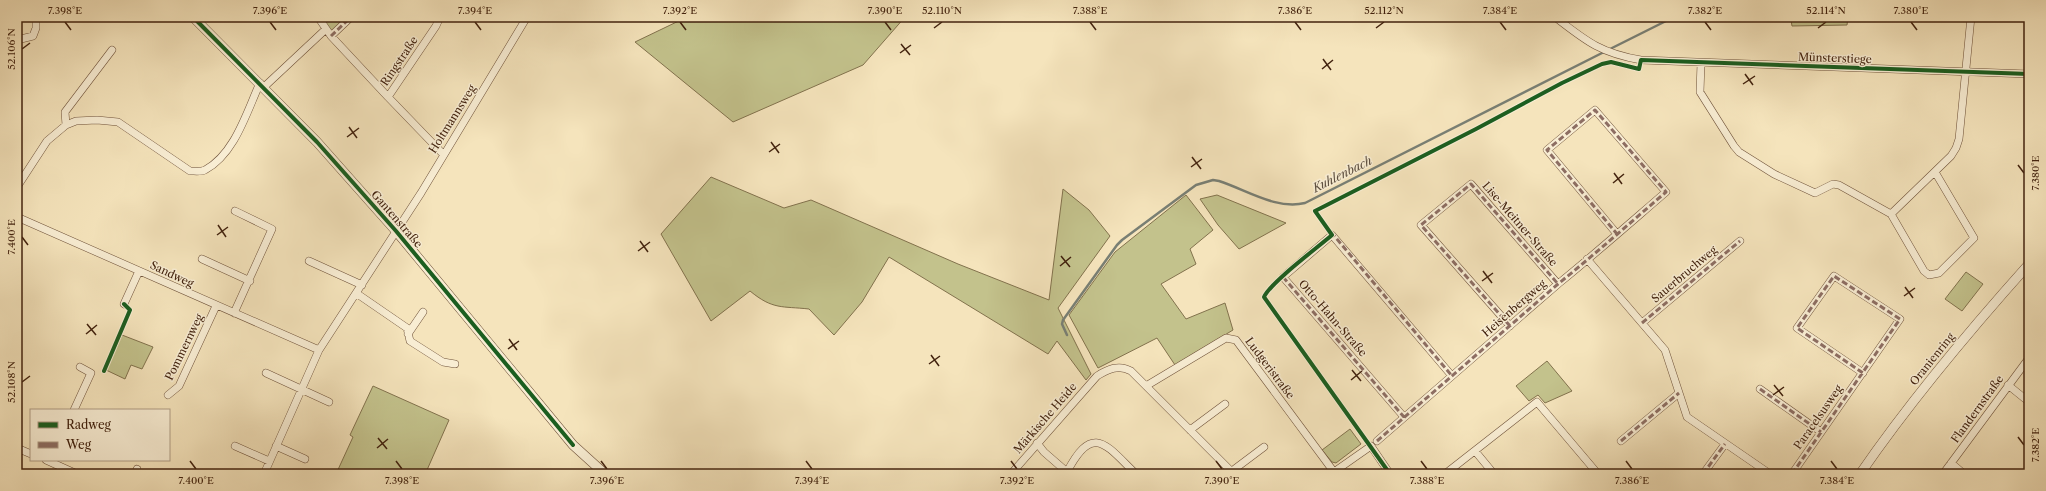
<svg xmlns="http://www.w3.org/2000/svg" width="2046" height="491" viewBox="0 0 2046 491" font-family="'Libre Caslon Text',serif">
<rect width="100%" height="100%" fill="#f5e4bc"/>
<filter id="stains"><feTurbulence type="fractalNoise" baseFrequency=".005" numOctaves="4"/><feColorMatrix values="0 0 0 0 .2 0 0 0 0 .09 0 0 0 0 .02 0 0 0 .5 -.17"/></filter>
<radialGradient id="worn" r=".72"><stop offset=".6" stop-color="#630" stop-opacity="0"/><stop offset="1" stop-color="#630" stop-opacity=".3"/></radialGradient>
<!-- green -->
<path fill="#c3c28c" stroke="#82724d" d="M323 17H349L332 34 321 18Z
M687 17H905L863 65 733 122 635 42Z
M1751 17H1848L1847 25 1792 26 1791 20 1752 19Z
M711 177 784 208 811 200 958 264 1049 300 1063 189 1089 210 1110 236 1058 308 1091 374 1086 380 1057 341 1048 354 889 257 862 302 834 335 809 309C782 306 773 310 750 291L711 321 661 234Z
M1186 195 1213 230 1190 249 1196 264 1161 284 1186 319 1225 303 1233 330 1175 365 1157 338 1098 368 1069 315 1115 252Z
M1217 195 1286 223 1239 249 1218 225 1200 199Z
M1966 272 1983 284 1962 311 1945 299Z
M122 335 153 347 142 369 131 365 125 379 106 370Z
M1547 361 1572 391 1545 403 1538 395 1529 401 1516 386Z
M373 386 449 420 427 470 435 474H336L353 437 350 435Z
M1350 429 1361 444 1336 463 1332 462 1322 450Z"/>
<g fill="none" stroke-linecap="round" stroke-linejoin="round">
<!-- stream -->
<path stroke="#797f74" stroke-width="2.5" d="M1608 50 1674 17
M1067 335 1062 324 1063 320 1117 245 1122 240 1196 185 1213 180 1219 181C1247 190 1276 210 1305 203L1604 52"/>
<!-- minor casing -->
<g stroke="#6f523a" stroke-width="8">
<path id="minor" d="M318 17 331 36 388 97 436 26 440 17
M1555 17C1586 41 1600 53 1641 60L2029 74
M331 36 351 17
M17 40 33 36 36 28V17
M1701 63 1700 92 1734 146 1739 152 1774 174 1815 193 1833 184 1839 185 1891 214 1951 156 1956 148 1959 139 1971 17
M264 87 326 29
M388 97 443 154
M66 125 65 112 112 50
M17 187 47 141 66 125 76 121 97 120 118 122 190 171C195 171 201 172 205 170 235 154 247 111 260 83
M1891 214 1924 271 1929 275 1939 273 1974 238 1935 172
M17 217 319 350
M202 259 250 281
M1587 259 1665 350 1687 417 1770 474
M309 261 362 285
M356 293 407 328 410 341 443 362 455 364
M124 304 139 271
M234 313 272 229 235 211
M1642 323 1740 241
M1510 326 1421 225 1471 184 1558 284
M408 334 423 312
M266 373 329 402
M2008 385 2029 402
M1146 386 1226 338 1236 340 1334 472
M1760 389 1821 432
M168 395 179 386 216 306
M74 410 91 373 80 367
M1404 417 1283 277 1332 235 1452 376
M1190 430 1225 404
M1377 441 1558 284C1595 254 1630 223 1666 192L1595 110 1547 150 1617 234
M1621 441 1679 393
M1037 443 1044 452 1067 472C1093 422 1106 445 1136 474
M235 446 269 461
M276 446 305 459
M17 448 31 454
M1475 451 1494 474
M17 457 20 449
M46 460 77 474
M1951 463 1964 474
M1232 471 1264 447
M135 474 137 469
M264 474 319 350 421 193 527 17
M1011 474 1097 376C1108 369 1119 364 1131 371L1234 474
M1331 474 1371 446 1390 474
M1445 474 1537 402 1598 474
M1703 474 1725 444
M1792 474 1900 319 1834 276 1797 328 1863 373
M1943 474 2029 358"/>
</g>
<!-- tertiary casing -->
<g stroke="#6f523a" stroke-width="10">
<path id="tertiary" d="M193 17 317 142 396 231 573 445 605 474
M1860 474C1911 400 1969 331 2029 264"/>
</g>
<!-- minor -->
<use href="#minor" stroke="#f8edd3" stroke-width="7"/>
<!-- tertiary -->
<use href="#tertiary" stroke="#f8edd3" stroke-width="9"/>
<!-- quiet -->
<path stroke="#8d6e63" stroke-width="3" stroke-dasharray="6 3" stroke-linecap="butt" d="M319 18 320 17
M331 36 351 17
M1331 232 1452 376
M1283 277 1404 417
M1642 323 1740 241
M1510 326 1421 225 1471 184 1558 284
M1760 389 1821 432
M1377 441 1558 284C1595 254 1630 223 1666 192L1595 110 1547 150 1617 234
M1621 441 1679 393
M17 448 20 449 17 457
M1703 474 1725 444
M1792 474 1900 319 1834 276 1797 328 1863 373"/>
<!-- cycleway casing -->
<g stroke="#f8edd3" stroke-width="6">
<path id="cycleway" d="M193 17 317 142 396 231 573 445
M104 371 130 310 124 304
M1390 474 1264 297C1271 282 1317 248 1332 235L1315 211 1476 129 1562 83 1602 64 1611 62 1639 69 1641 60 2029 74"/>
</g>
<!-- cycleway -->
<use href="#cycleway" stroke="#1b5e20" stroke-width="4"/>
</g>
<!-- ticks -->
<path fill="none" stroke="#42220e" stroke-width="1.5" d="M65 22 71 30M270 22 276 30M475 22 481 30M680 22 686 30M885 22 891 30M1090 22 1096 30M1295 22 1301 30M1500 22 1506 30M1705 22 1711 30M1911 22 1917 30M934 28 942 22M1376 28 1384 22M1818 28 1826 22M901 44 910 55M22 49 30 43M900 53 911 45M1323 59 1331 70M1322 69 1333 60M1745 74 1753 85M1743 84 1755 76M349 127 357 138M347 137 359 128M771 142 779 153M769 152 780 144M1192 157 1201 169M2018 165 2024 173M1191 167 1202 159M1614 173 1622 184M1613 183 1624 174M218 225 226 237M217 235 228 227M22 237 28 245M640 241 648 252M638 251 650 242M1061 256 1070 267M1060 266 1071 257M1483 271 1492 283M1482 281 1493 273M1905 287 1913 298M1904 296 1915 288M87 324 96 335M86 334 97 325M509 339 517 350M508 349 519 341M931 355 939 366M929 364 940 356M1352 370 1361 381M1351 380 1362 371M22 382 30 376M1774 385 1783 396M1773 395 1784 387M2018 437 2024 445M378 438 387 449M377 448 388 439M190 461 196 469M396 461 402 469M601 461 607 469M806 461 812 469M1011 461 1017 469M1216 461 1222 469M1421 461 1427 469M1626 461 1632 469M1831 461 1837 469"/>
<g text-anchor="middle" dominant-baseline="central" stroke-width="3" stroke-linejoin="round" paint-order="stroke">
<!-- street labels -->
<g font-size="11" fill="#42220e" stroke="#f8edd3">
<text transform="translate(1835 58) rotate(2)">Münsterstiege</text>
<text transform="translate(399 61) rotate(-56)">Ringstraße</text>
<text transform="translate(452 119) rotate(-58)">Holtmannsweg</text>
<text transform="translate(397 219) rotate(49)">Gantenstraße</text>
<text transform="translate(1520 224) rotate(49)">Lise-Meitner-Straße</text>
<text transform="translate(172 274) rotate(25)">Sandweg</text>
<text transform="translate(1684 274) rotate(-40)">Sauerbruchweg</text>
<text transform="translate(1514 308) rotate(-41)">Heisenbergweg</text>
<text transform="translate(1333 318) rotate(49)">Otto-Hahn-Straße</text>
<text transform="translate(184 347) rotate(-64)">Pommernweg</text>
<text transform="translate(1932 359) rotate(-51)">Oranienring</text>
<text transform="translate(1270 368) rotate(53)">Ludgeristraße</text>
<text transform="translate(1977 409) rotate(-54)">Flandernstraße</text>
<text transform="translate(1818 417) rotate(-55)">Paracelsusweg</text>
<text transform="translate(1045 418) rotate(-49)">Märkische Heide</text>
</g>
<!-- water labels -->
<g font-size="12" font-style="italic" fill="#5e5041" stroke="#f8edd3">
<text transform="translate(1342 174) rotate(-27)">Kuhlenbach</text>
</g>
</g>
<!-- margin -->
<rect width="2046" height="491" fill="none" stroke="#f5e4bc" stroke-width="44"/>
<!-- legend -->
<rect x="30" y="409" width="140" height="52" fill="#f8edd3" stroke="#af9c84"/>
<rect x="38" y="422" width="20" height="6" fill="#1b5e20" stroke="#af9c84"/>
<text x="66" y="429" font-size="12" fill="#42220e">Radweg</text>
<rect x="38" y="442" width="20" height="6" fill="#8d6e63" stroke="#af9c84"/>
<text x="66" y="449" font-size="12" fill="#42220e">Weg</text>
<rect x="22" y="22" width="2002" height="447" fill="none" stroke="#42220e" stroke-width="1.5"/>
<g font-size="10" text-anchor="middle" fill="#42220e">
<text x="65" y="14">7.398°E</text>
<text x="270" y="14">7.396°E</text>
<text x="475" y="14">7.394°E</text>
<text x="680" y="14">7.392°E</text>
<text x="885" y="14">7.390°E</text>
<text x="942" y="14">52.110°N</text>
<text x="1090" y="14">7.388°E</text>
<text x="1295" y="14">7.386°E</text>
<text x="1384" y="14">52.112°N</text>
<text x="1500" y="14">7.384°E</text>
<text x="1705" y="14">7.382°E</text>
<text x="1826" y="14">52.114°N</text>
<text x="1911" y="14">7.380°E</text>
<text transform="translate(11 49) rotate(-90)" y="4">52.106°N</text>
<text transform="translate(2035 173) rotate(-90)" y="4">7.380°E</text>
<text transform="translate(11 237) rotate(-90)" y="4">7.400°E</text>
<text transform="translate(11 382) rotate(-90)" y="4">52.108°N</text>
<text transform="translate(2035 445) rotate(-90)" y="4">7.382°E</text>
<text x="196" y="484">7.400°E</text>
<text x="402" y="484">7.398°E</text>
<text x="607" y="484">7.396°E</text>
<text x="812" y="484">7.394°E</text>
<text x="1017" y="484">7.392°E</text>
<text x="1222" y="484">7.390°E</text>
<text x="1427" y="484">7.388°E</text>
<text x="1632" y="484">7.386°E</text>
<text x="1837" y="484">7.384°E</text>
</g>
<rect width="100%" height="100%" filter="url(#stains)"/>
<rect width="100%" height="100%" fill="url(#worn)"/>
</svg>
